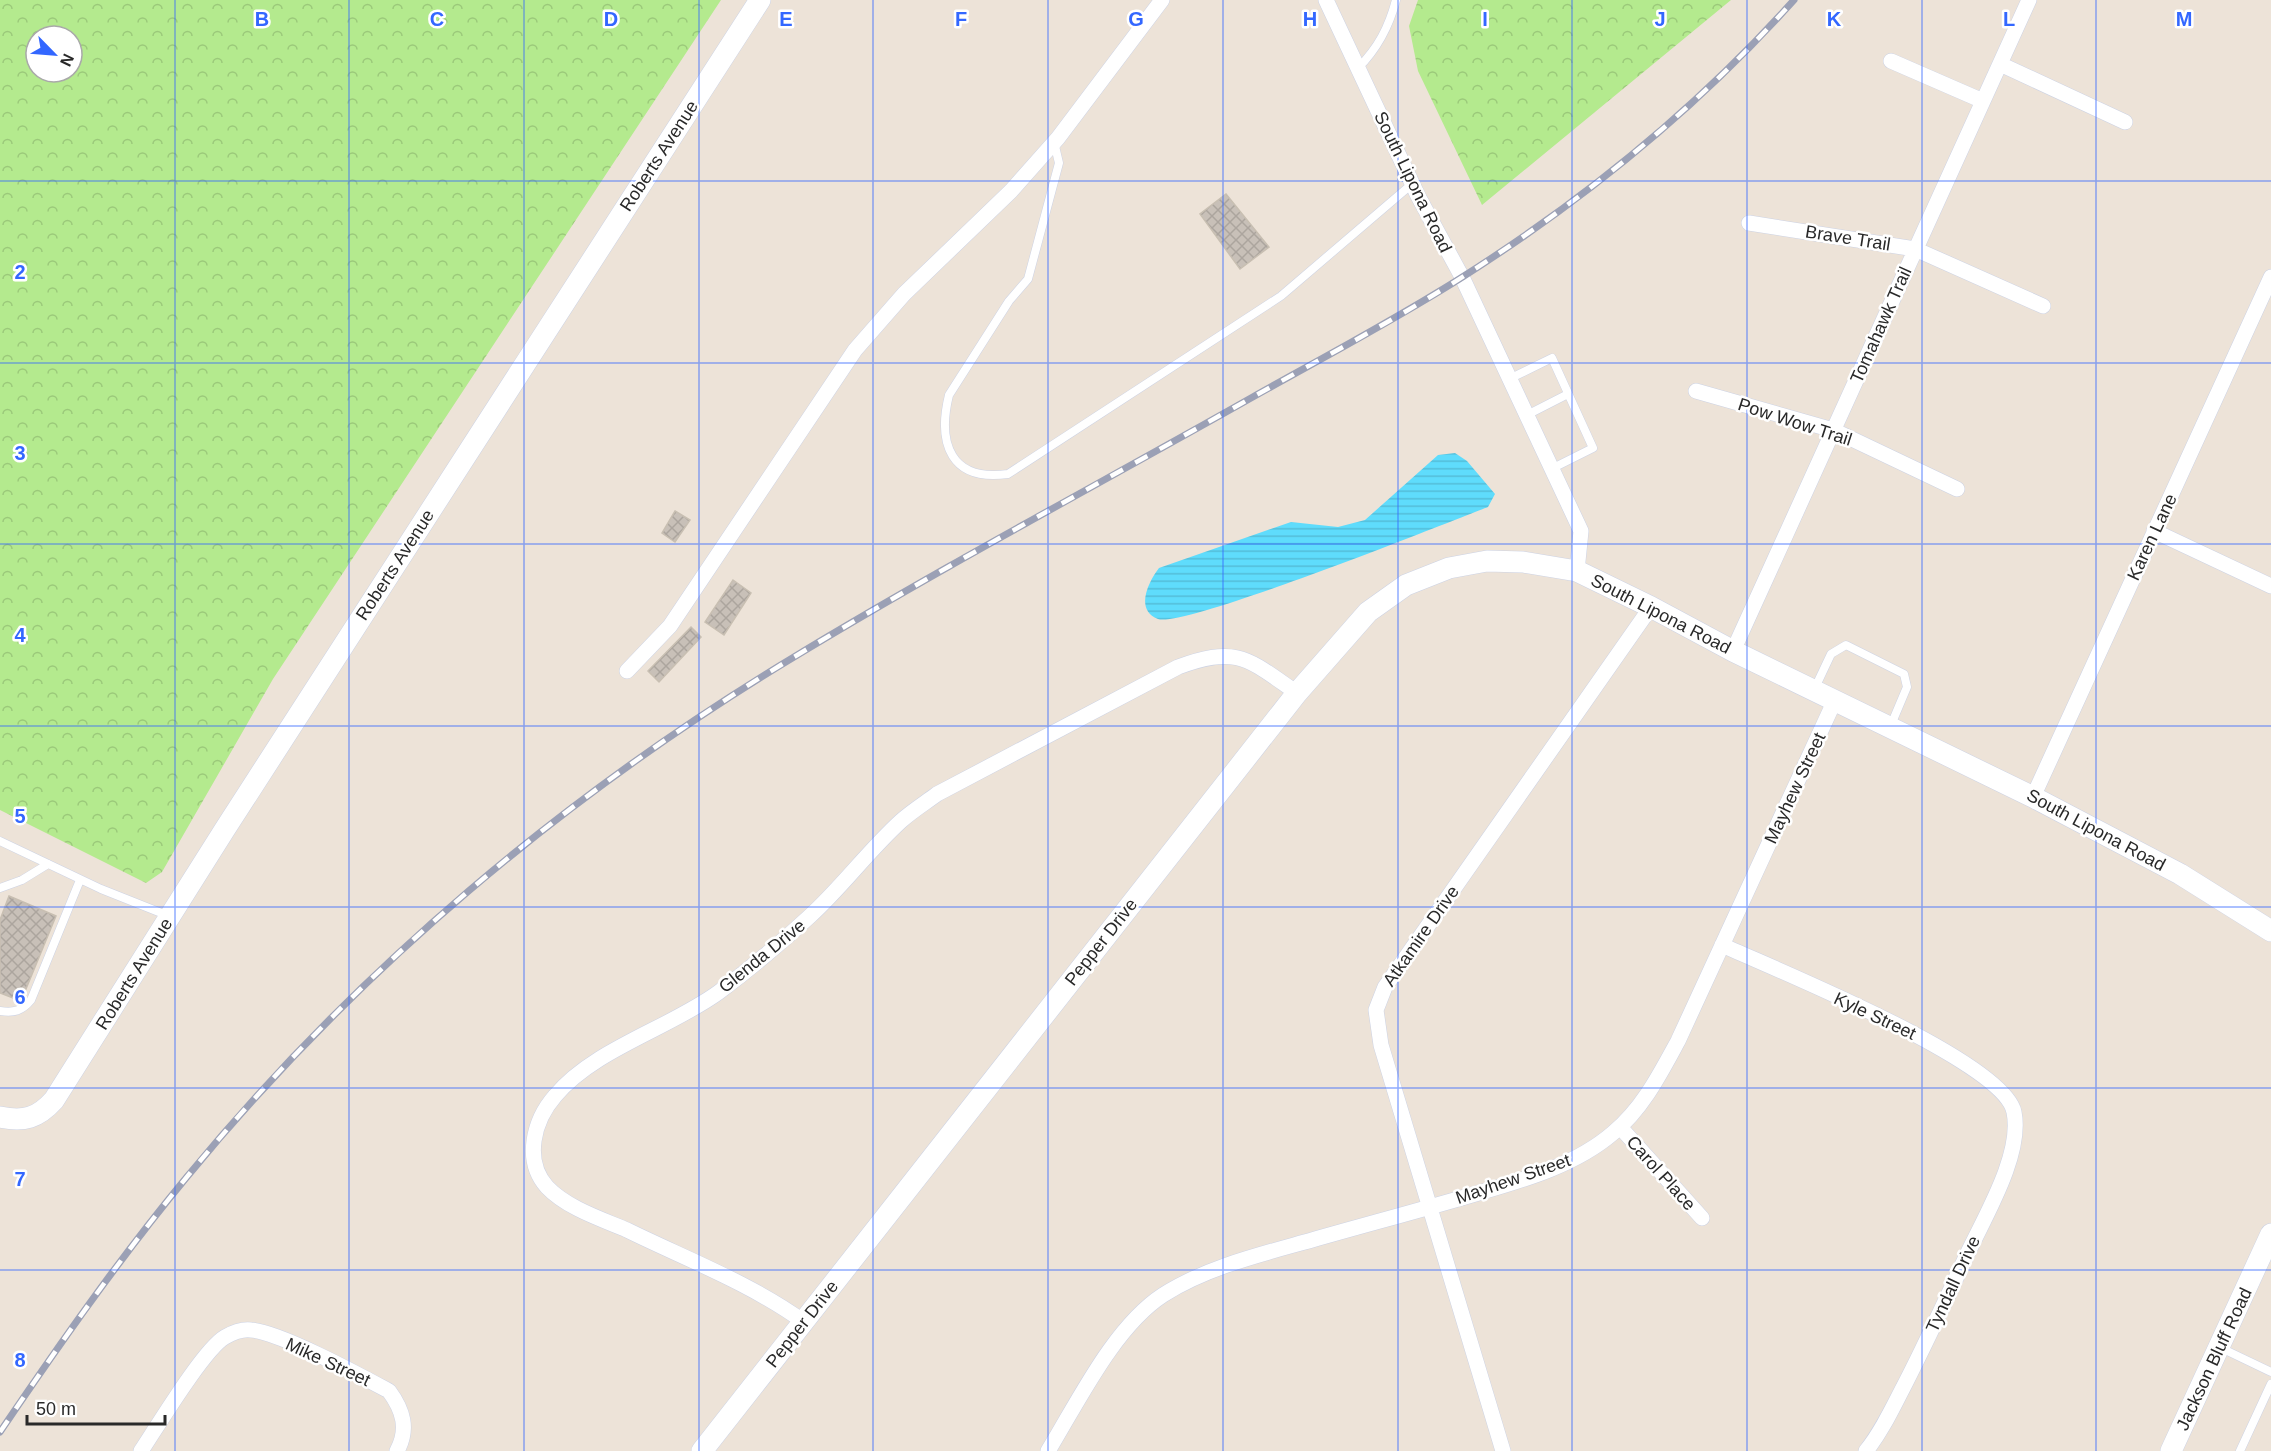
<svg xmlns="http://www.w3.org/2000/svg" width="2271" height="1451" viewBox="0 0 2271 1451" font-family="Arial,sans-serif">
<defs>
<pattern id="forest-crowns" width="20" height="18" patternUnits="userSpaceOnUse" patternTransform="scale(1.5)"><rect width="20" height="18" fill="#b4ea8e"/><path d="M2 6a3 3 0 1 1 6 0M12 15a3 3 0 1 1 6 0" fill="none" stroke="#9bc97a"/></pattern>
<pattern id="water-rules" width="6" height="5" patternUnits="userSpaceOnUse" patternTransform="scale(1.5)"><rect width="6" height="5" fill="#5fdcfc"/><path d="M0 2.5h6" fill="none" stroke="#53bdd8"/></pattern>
<pattern id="building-cross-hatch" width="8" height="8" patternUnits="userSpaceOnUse" patternTransform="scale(1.5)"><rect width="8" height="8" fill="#c8c0b8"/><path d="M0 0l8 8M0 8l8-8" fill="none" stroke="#aca59e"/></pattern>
</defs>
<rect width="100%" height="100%" fill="#ede3d8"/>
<!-- forest -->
<path fill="url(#forest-crowns)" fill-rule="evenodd" d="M0 0H721L273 679 162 872 146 883 0 810ZM36 36H72V72H36Z
M1418 0H1731L1482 205 1418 71 1409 26Z"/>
<!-- water -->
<path fill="url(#water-rules)" d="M1455 453 1467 461 1495 494 1488 507C1444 524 1185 628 1158 619 1134 610 1149 581 1159 568L1291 522 1338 527 1365 520 1438 455Z"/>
<!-- building -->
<path fill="url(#building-cross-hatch)" stroke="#c8bfb2" stroke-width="1.5" d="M1226 194 1269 247 1240 269 1200 214Z
M675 511 690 520 675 542 662 533Z
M733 580 751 593 724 635 705 622Z
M691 627 701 637 659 682 648 671Z
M9 896 56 916 21 1001 0 993V920Z"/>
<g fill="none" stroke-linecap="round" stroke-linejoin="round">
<!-- lane casing -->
<g stroke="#cdd3e4" stroke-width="9">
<path id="lane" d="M1358 68C1378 48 1389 27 1396 0
M1054 142 1059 163 1028 279 1009 301 949 395C937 444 951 482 1008 474L1281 296 1412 184
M1509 379 1552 358 1593 448 1551 469
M1525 416 1568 394
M1814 690 1831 654 1846 645 1904 674 1907 687 1891 725
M0 841 101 889 169 916
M0 888 22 880 48 864
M0 1011C14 1013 22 1011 31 1000L80 880
M2221 1348 2271 1372
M2240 1451 2271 1384"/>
</g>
<!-- street casing -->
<g stroke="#cdd3e4" stroke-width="16">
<path id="street" d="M1326 0 1418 196 1462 277 1581 531 1577 571
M1891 61 1983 101
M2000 64 2125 122
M1749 223 1915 249 2043 306
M1696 391 1833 430 1957 489
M2154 531 2271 586
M1733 651 2029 0
M627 671 670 626 855 350 904 294 1011 191 1058 138 1162 0
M2033 797 2271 277
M1722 945C1774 969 2004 1061 2014 1112 2023 1156 1982 1221 1964 1261 1945 1302 1926 1343 1905 1384 1893 1407 1882 1431 1866 1451
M1620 1127 1702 1218
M804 1322C750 1283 686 1259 627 1230 601 1219 567 1208 547 1187 523 1160 534 1120 555 1096 594 1049 670 1028 719 992 751 968 781 943 810 916 842 887 868 851 901 821 912 811 925 803 937 794L1178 667C1238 645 1248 659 1297 693
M141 1451C157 1427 204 1349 225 1337 232 1333 243 1329 251 1330 280 1332 361 1376 389 1391 403 1410 409 1429 397 1451
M1048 1451C1078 1402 1114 1327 1163 1295 1207 1267 1262 1254 1312 1240 1368 1224 1425 1209 1482 1192 1527 1179 1577 1164 1613 1133 1643 1108 1660 1074 1678 1041L1835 700
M1503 1451 1381 1045 1376 1010 1385 987 1651 607"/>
</g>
<!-- secondary casing -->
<g stroke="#cdd3e4" stroke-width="22">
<path id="secondary" d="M0 1117C24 1122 38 1118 54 1100L225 829 760 0
M702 1451 1297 693 1368 612 1406 585 1449 568 1487 561 1523 562 1577 571 1651 607 1733 651 2033 797 2180 874 2271 931
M2171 1451 2271 1234"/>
</g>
<!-- lane -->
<use href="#lane" stroke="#fff" stroke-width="8"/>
<!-- street -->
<use href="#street" stroke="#fff" stroke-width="15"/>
<!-- secondary -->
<use href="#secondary" stroke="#fff" stroke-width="21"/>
<!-- rail casing -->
<g stroke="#9ba0b5" stroke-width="7">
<path id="rail" d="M0 1432C59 1345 119 1259 186 1178 356 971 565 795 794 657 944 566 1099 484 1251 398 1322 358 1395 320 1464 276 1585 199 1698 107 1794 0"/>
</g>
<!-- rail -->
<use href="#rail" stroke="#fff" stroke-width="4.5" stroke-dasharray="14" stroke-linecap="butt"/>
</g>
<!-- grid -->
<path fill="none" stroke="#3367ff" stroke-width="1.5" stroke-opacity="0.55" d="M175 0V1451M349 0V1451M524 0V1451M699 0V1451M873 0V1451M1048 0V1451M1223 0V1451M1398 0V1451M1572 0V1451M1747 0V1451M1922 0V1451M2096 0V1451M0 181H2271M0 363H2271M0 544H2271M0 726H2271M0 907H2271M0 1088H2271M0 1270H2271"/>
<g text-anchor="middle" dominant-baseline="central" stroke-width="5" stroke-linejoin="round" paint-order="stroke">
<!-- street labels -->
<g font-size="18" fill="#292929" stroke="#fff">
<text transform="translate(659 156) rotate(-57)">Roberts Avenue</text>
<text transform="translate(1413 182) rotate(64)">South Lipona Road</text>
<text transform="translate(1848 238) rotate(9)">Brave Trail</text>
<text transform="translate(1881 325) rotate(-66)">Tomahawk Trail</text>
<text transform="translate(1795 422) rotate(18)">Pow Wow Trail</text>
<text transform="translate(2152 537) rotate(-65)">Karen Lane</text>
<text transform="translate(395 565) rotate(-57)">Roberts Avenue</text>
<text transform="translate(1661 614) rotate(27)">South Lipona Road</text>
<text transform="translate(1795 788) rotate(-65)">Mayhew Street</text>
<text transform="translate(2096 830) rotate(28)">South Lipona Road</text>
<text transform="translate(1421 936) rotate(-55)">Atkamire Drive</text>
<text transform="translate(1101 942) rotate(-52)">Pepper Drive</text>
<text transform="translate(762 956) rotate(-39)">Glenda Drive</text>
<text transform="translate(134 974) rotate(-58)">Roberts Avenue</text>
<text transform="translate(1875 1016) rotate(25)">Kyle Street</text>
<text transform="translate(1661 1173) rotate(48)">Carol Place</text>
<text transform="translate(1513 1179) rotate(-19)">Mayhew Street</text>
<text transform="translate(1953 1284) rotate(-65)">Tyndall Drive</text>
<text transform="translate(802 1324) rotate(-52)">Pepper Drive</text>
<text transform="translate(2214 1359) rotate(-65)">Jackson Bluff Road</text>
<text transform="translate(328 1362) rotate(25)">Mike Street</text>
</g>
</g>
<g font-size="20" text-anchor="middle" font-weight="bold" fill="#3367ff" stroke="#fff" stroke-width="5" stroke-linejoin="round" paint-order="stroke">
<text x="262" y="26">B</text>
<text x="437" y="26">C</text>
<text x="611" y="26">D</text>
<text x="786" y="26">E</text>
<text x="961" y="26">F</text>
<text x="1136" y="26">G</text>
<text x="1310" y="26">H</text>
<text x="1485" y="26">I</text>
<text x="1660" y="26">J</text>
<text x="1834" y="26">K</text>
<text x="2009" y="26">L</text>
<text x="2184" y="26">M</text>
<text x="20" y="279">2</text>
<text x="20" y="460">3</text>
<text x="20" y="642">4</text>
<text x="20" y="823">5</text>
<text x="20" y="1004">6</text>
<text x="20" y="1186">7</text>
<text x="20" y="1367">8</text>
</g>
<!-- north arrow -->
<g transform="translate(54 54) rotate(115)"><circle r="28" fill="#ffffff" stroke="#a9a9a9" stroke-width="1.5"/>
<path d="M0-4.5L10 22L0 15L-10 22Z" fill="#3367ff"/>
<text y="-9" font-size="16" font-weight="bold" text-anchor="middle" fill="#292929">N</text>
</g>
<!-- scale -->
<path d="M27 1415v9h138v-9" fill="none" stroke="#292929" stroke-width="3"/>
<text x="36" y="1415" font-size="18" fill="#292929" stroke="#ffffff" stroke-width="4.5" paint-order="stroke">50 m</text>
</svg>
